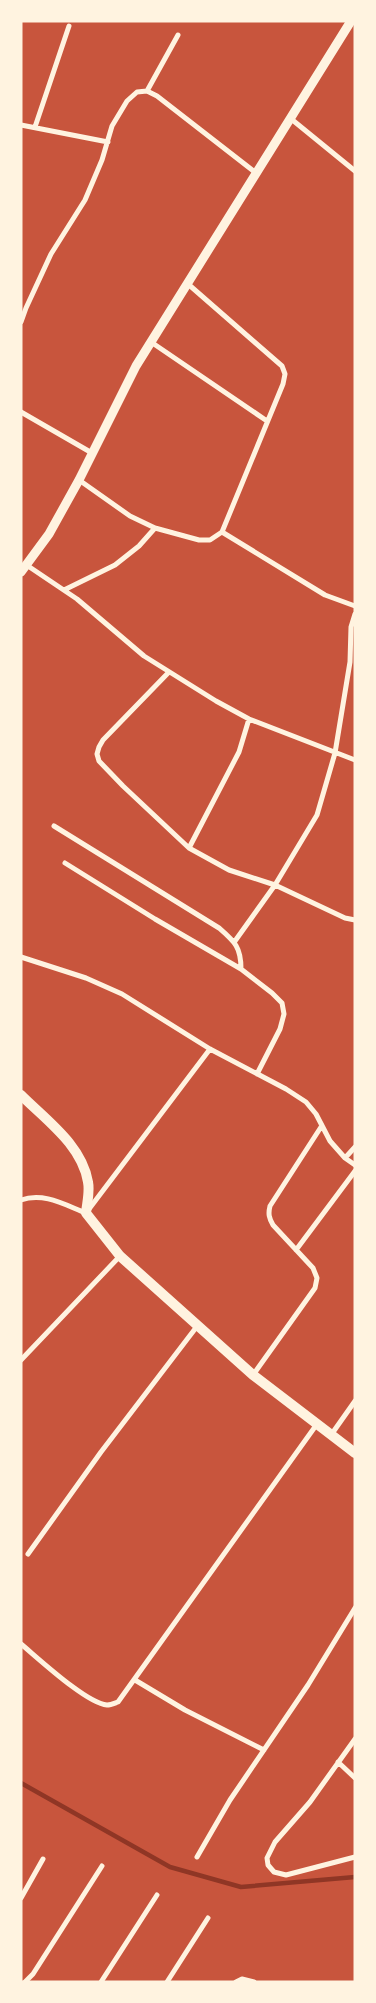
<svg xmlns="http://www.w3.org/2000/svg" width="376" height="2003" viewBox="0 0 376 2003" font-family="'Fira Sans',sans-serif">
<rect width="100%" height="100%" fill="#c8553d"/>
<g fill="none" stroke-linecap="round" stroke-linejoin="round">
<!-- stream -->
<path stroke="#8f3625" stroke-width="4.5" d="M21 1783 170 1867 241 1887 355 1877"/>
<!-- minor -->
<path stroke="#fff3e0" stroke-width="5" d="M147 91 178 35
M290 118 355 171
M21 125 108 142
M35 127 69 26
M21 322 26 308 51 254 85 200 102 160 112 126 127 101 137 92 147 91 157 96 256 173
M151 342 267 421
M21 412 92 453
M79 480 130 516 155 528 199 540H210L222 532 283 384 285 374 282 366 188 284
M222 532 325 595 355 606
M28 566 77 599 144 656 216 701 249 719 355 760
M64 590 115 565 139 546 155 528
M169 672 103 740 99 747 97 754 99 761 123 786 189 848 229 870 275 885 345 918 355 920
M54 826 219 928C235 942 241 947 241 969
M189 848 239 752 249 719
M65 863 155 919 241 969 272 993 282 1003 284 1014 280 1029 257 1074
M235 941 275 885 317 815 335 753 350 662 351 627 355 614
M21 957 86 978 122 994 210 1049 286 1089 306 1102 316 1114 330 1141 345 1158 355 1165
M345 1158 355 1147
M21 1200C44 1192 65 1205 86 1213L210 1049
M296 1250 355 1171
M21 1360 120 1256
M253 1375 315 1288 317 1278 313 1268 273 1225C269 1218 268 1214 270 1206L321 1127
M331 1435 355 1401
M28 1554 101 1452 198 1325
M21 1644C38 1658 86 1703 107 1705 111 1705 115 1703 118 1702L317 1424
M135 1680 185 1710 264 1750
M355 1739 310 1802 275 1842 267 1858 268 1865 274 1872 286 1875 355 1857
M338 1762 355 1778
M197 1857 230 1800 308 1685 355 1608
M21 1898 43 1859
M25 1982 33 1974 102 1866
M101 1982 157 1895
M167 1982 208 1918
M236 1982 242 1979 254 1982"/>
<!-- tertiary -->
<path stroke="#fff3e0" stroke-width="9" d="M21 572 49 534 79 480 136 366 351 21"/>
<!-- secondary -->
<path stroke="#fff3e0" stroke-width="10" d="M21 1095C46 1120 82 1145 88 1182 90 1192 87 1203 86 1213L120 1256 253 1375 355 1453"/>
</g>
<!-- border -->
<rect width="376" height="2003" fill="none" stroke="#fff3e0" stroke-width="45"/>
</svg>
